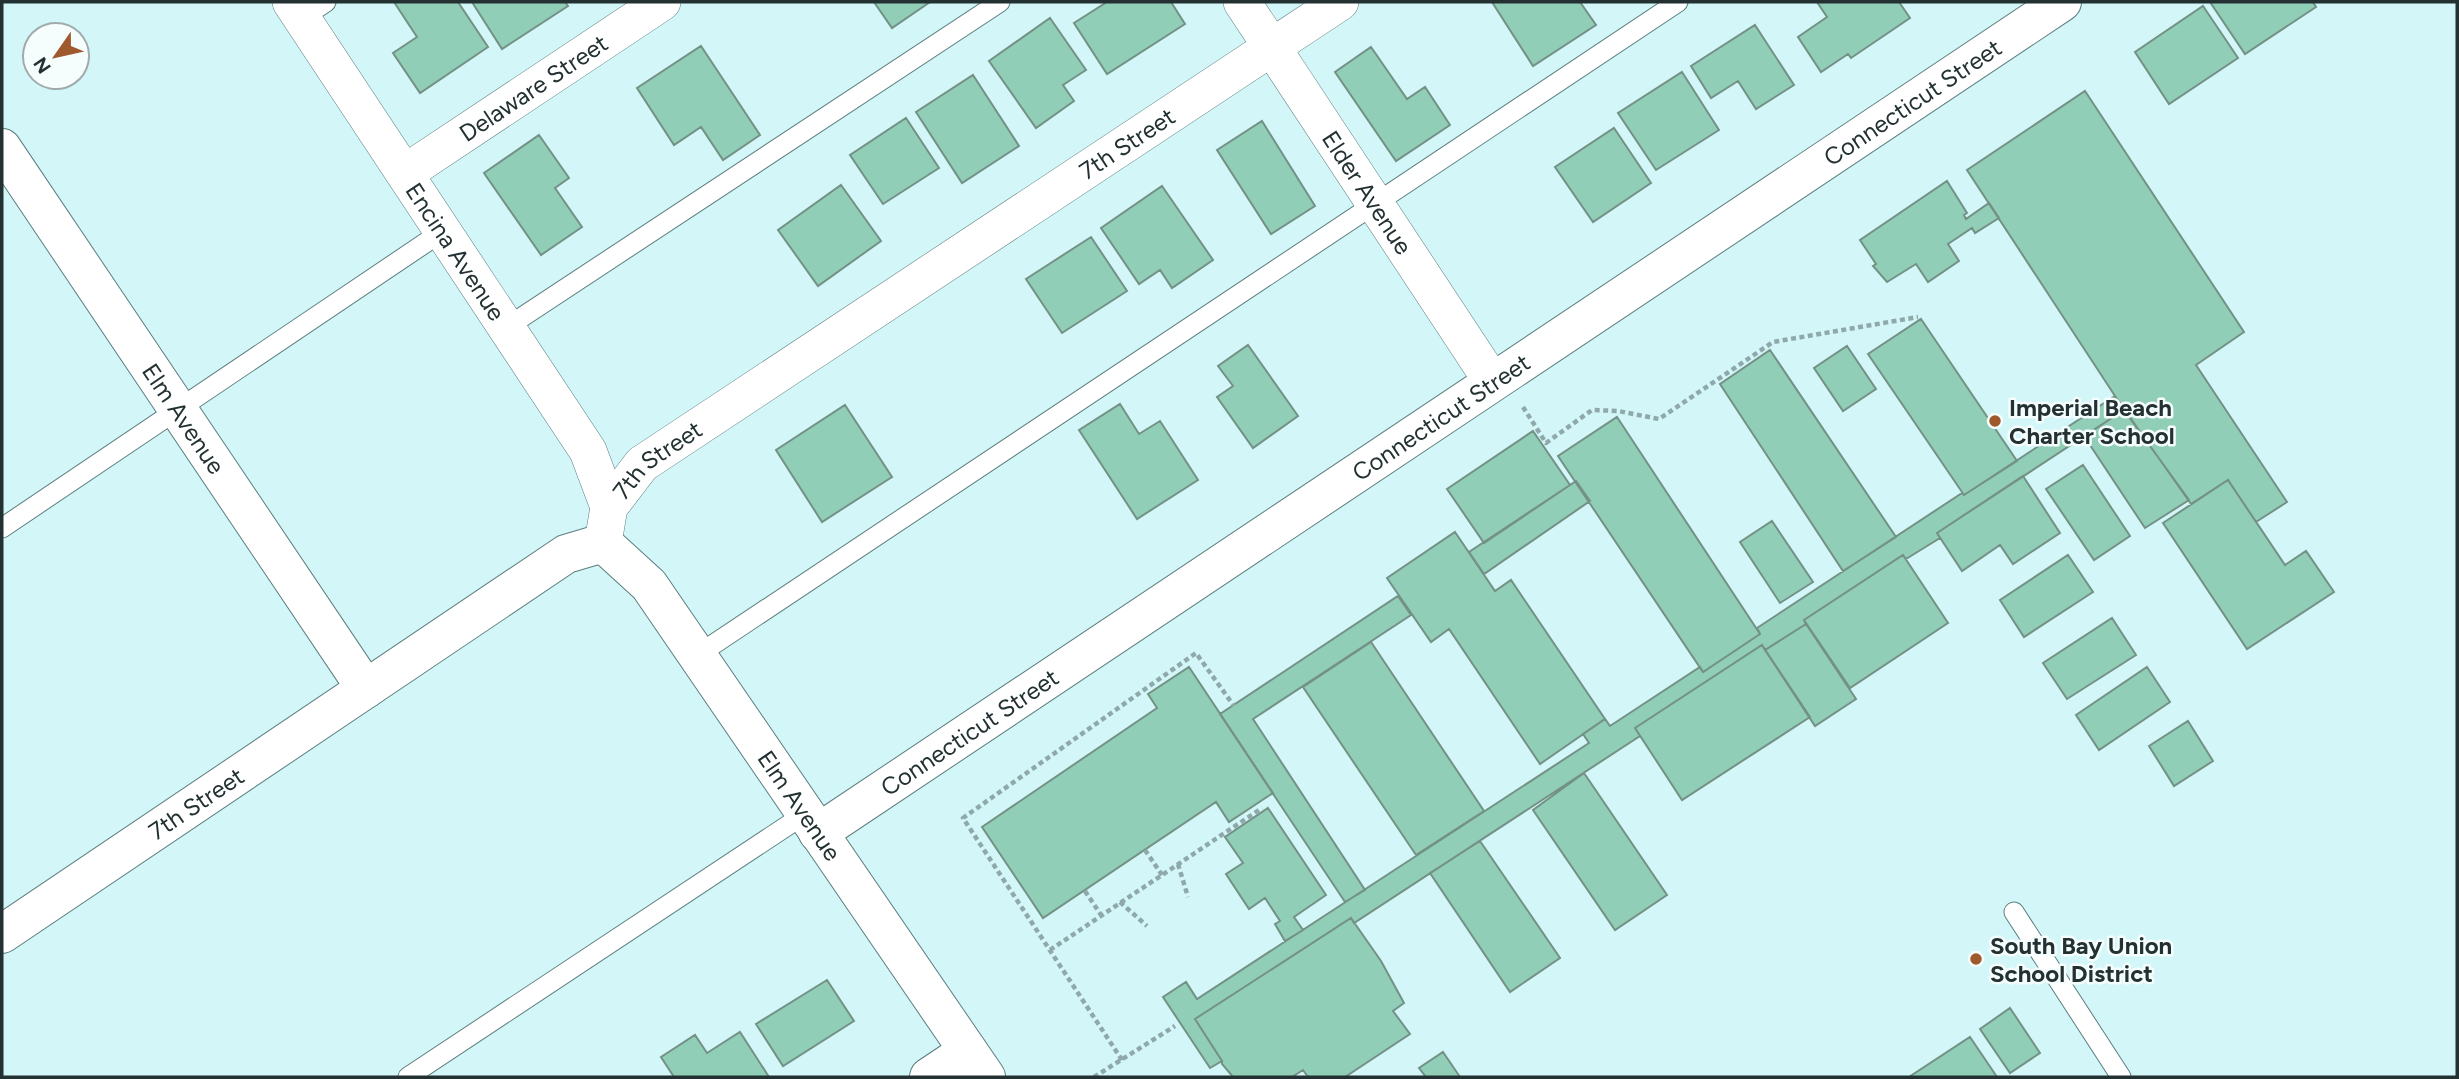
<svg xmlns="http://www.w3.org/2000/svg" width="2459" height="1079" viewBox="0 0 2459 1079" font-family="Figtree,sans-serif">
<rect width="100%" height="100%" fill="#d3f6f8"/>
<!-- building -->
<path fill="#91ceb7" stroke="#749186" stroke-width="2" d="M394 2H458L488 47 420 93 393 53 417 37Z
M472 2H565L568 6 502 49Z
M874 2H930L892 28Z
M1107 2H1171L1185 24 1107 74 1074 23Z
M1492 2H1580L1596 25 1533 66Z
M1817 2H1899L1910 18 1851 58 1848 54 1821 72 1798 37 1827 17Z
M2210 2H2313L2316 7 2245 54Z
M2203 6 2238 58 2169 104 2135 52Z
M1050 18 1086 70 1063 85 1074 101 1036 128 989 61Z
M1755 25 1794 85 1756 109 1738 81 1711 98 1691 66Z
M701 46 760 135 723 160 701 127 674 145 637 88Z
M1371 47 1407 99 1425 87 1450 125 1396 161 1335 72Z
M1682 72 1719 130 1656 170 1618 113Z
M973 75 1019 146 962 183 916 112Z
M2085 91 2244 332 2196 365 2287 502 2256 522 2228 480 2191 504 2115 396 1967 170Z
M906 118 939 168 883 204 850 155Z
M1262 121 1315 206 1271 234 1217 150Z
M1614 128 1651 183 1593 222 1555 167Z
M539 135 569 178 555 188 582 227 541 255 484 173Z
M1947 181 1967 213 1964 215 1966 219 1989 203 1999 218 1975 233 1972 228 1948 244 1959 261 1928 282 1916 264 1887 282 1873 266 1876 264 1860 240Z
M841 185 881 241 818 286 778 230Z
M1162 186 1213 260 1172 288 1160 270 1139 284 1101 228Z
M1091 237 1127 291 1062 333 1026 279Z
M1921 319 2017 461 1964 495 1868 354Z
M1248 345 1298 416 1253 448 1217 397 1233 386 1218 366Z
M1847 346 1876 389 1843 411 1814 368Z
M1770 350 1896 537 1843 571 1720 384Z
M2115 396 2124 410 1937 533 1940 538 1906 559 1903 555 1804 620 1806 624 1765 650 1762 645 1635 728 1640 736 1354 923 1351 918 1195 1019 1222 1061 1210 1068 1163 997 1186 982 1197 999 1589 743 1583 734 1605 719 1610 726 1700 667 1703 672 1760 634 1757 628 1962 493 1964 495Z
M1120 404 1139 434 1160 421 1198 480 1137 519 1079 430Z
M845 405 892 477 822 522 776 450Z
M2124 410 2189 500 2145 528 2084 436Z
M1617 417 1760 634 1703 672 1558 456Z
M1533 431 1570 485 1484 543 1447 489Z
M2083 465 2130 536 2094 560 2046 489Z
M2023 476 2060 533 2013 564 2000 545 1962 571 1937 533Z
M2228 480 2285 565 2306 551 2334 592 2247 649 2163 523Z
M1576 481 1590 501 1484 574 1469 552Z
M1772 521 1813 582 1780 603 1740 542Z
M1455 532 1495 591 1511 580 1605 719 1540 764 1449 629 1431 642 1387 578Z
M1903 555 1948 623 1850 688 1804 620Z
M2068 555 2093 592 2024 637 2000 600Z
M1398 596 1411 615 1253 719 1365 890 1345 902 1220 714Z
M2112 618 2136 655 2067 699 2043 663Z
M1806 624 1856 699 1815 726 1765 650Z
M1371 642 1484 811 1416 855 1303 687Z
M1762 645 1810 717 1682 800 1635 728Z
M1189 667 1273 793 1229 822 1216 802 1043 918 982 827 1157 708 1148 694Z
M2147 667 2170 702 2099 750 2076 715Z
M2188 721 2213 761 2174 786 2149 746Z
M1584 773 1667 895 1615 930 1533 810Z
M1268 808 1326 895 1294 917 1303 930 1285 941 1275 924 1280 921 1265 898 1249 909 1226 874 1243 863 1225 837Z
M1480 841 1560 958 1510 992 1430 873Z
M1351 918 1381 961 1404 1003 1393 1011 1410 1034 1345 1077H1308L1303 1070 1292 1077H1233L1222 1064V1061L1195 1019Z
M827 980 854 1021 783 1066 756 1024Z
M2010 1008 2040 1053 2010 1073 1980 1029Z
M740 1032 769 1077H674L661 1057 695 1035 707 1053Z
M1970 1037 1997 1077H1909Z
M1443 1052 1460 1077H1426L1419 1068Z"/>
<g fill="none" stroke-linecap="round" stroke-linejoin="round">
<!-- service casing -->
<g stroke="#5d7e7f" stroke-width="21">
<path id="service" d="M302 18 326 2
M507 327 1000 2
M2 528 443 231
M696 656 1678 2
M2014 912 2121 1077
M408 1077 805 814"/>
</g>
<!-- minor casing -->
<g stroke="#5d7e7f" stroke-width="38">
<g id="minor">
<path id="s1" d="M291 2 588 451 609 507"/>
<path id="s2" d="M1242 2 1492 381"/>
<path id="s3" d="M405 173 662 2"/>
<path id="s4" d="M603 543 609 507 642 464 1340 2"/>
</g>
</g>
<!-- tertiary casing -->
<g stroke="#5d7e7f" stroke-width="40">
<g id="tertiary">
<path id="s5" d="M2 148 366 689"/>
<path id="s6" d="M818 833 2062 2"/>
<path id="s7" d="M2 934 566 554 603 543 649 585 986 1077"/>
<path d="M929 1077 968 1051"/>
</g>
</g>
<!-- path -->
<path stroke="#8fa9ab" stroke-width="4.5" stroke-dasharray="5 3.5" stroke-linecap="butt" d="M1523 407 1546 443 1592 410 1618 411 1659 419 1773 342 1918 317
M1145 850 1162 875
M1178 864 1188 897
M1085 891 1101 915
M1120 902 1147 926
M1050 950 1262 808
M1122 1060 963 818 1196 653 1234 706
M1094 1077 1175 1026"/>
<!-- service -->
<use href="#service" stroke="#fff" stroke-width="19"/>
<!-- minor -->
<use href="#minor" stroke="#fff" stroke-width="37"/>
<!-- tertiary -->
<use href="#tertiary" stroke="#fff" stroke-width="38"/>
</g>
<!-- markers -->
<g fill="#9e592d" stroke="#f6fdfd" stroke-width="2.5">
<circle cx="1995" cy="421" r="7"/>
<circle cx="1976" cy="959" r="7"/>
</g>
<g text-anchor="middle" dominant-baseline="central" stroke-width="5" stroke-linejoin="round" paint-order="stroke">
<!-- street labels -->
<g font-size="24" fill="#233132" stroke="#f6fdfd">
<text stroke="none"><textPath href="#s3" startOffset="154">Delaware Street</textPath></text>
<text stroke="none"><textPath href="#s6" startOffset="1316">Connecticut Street</textPath></text>
<text stroke="none"><textPath href="#s4" startOffset="672">7th Street</textPath></text>
<text stroke="none"><textPath href="#s2" startOffset="228">Elder Avenue</textPath></text>
<text stroke="none"><textPath href="#s1" startOffset="299">Encina Avenue</textPath></text>
<text stroke="none"><textPath href="#s6" startOffset="749">Connecticut Street</textPath></text>
<text stroke="none"><textPath href="#s5" startOffset="326">Elm Avenue</textPath></text>
<text stroke="none"><textPath href="#s4" startOffset="105">7th Street</textPath></text>
<text stroke="none"><textPath href="#s6" startOffset="182">Connecticut Street</textPath></text>
<text stroke="none"><textPath href="#s7" startOffset="234">7th Street</textPath></text>
<text stroke="none"><textPath href="#s7" startOffset="1048">Elm Avenue</textPath></text>
</g>
<!-- poi labels -->
<g font-size="24" font-weight="bold" fill="#233132" stroke="#f6fdfd" text-anchor="start">
<text x="2009" y="407">Imperial Beach<tspan x="2009" dy="28">Charter School</tspan></text>
<text x="1990" y="945">South Bay Union<tspan x="1990" dy="28">School District</tspan></text>
</g>
</g>
<!-- border -->
<rect width="2459" height="1079" fill="none" stroke="#233132" stroke-width="7"/>
<!-- north arrow -->
<g transform="translate(56 56) rotate(236)"><circle r="33" fill="#f6fdfd" stroke="#a2abac" stroke-width="2"/>
<path d="M0-5L12 26L0 18L-12 26Z" fill="#9e592d"/>
<text y="-10" font-size="19" font-weight="bold" text-anchor="middle" fill="#233132">N</text>
</g>
</svg>
